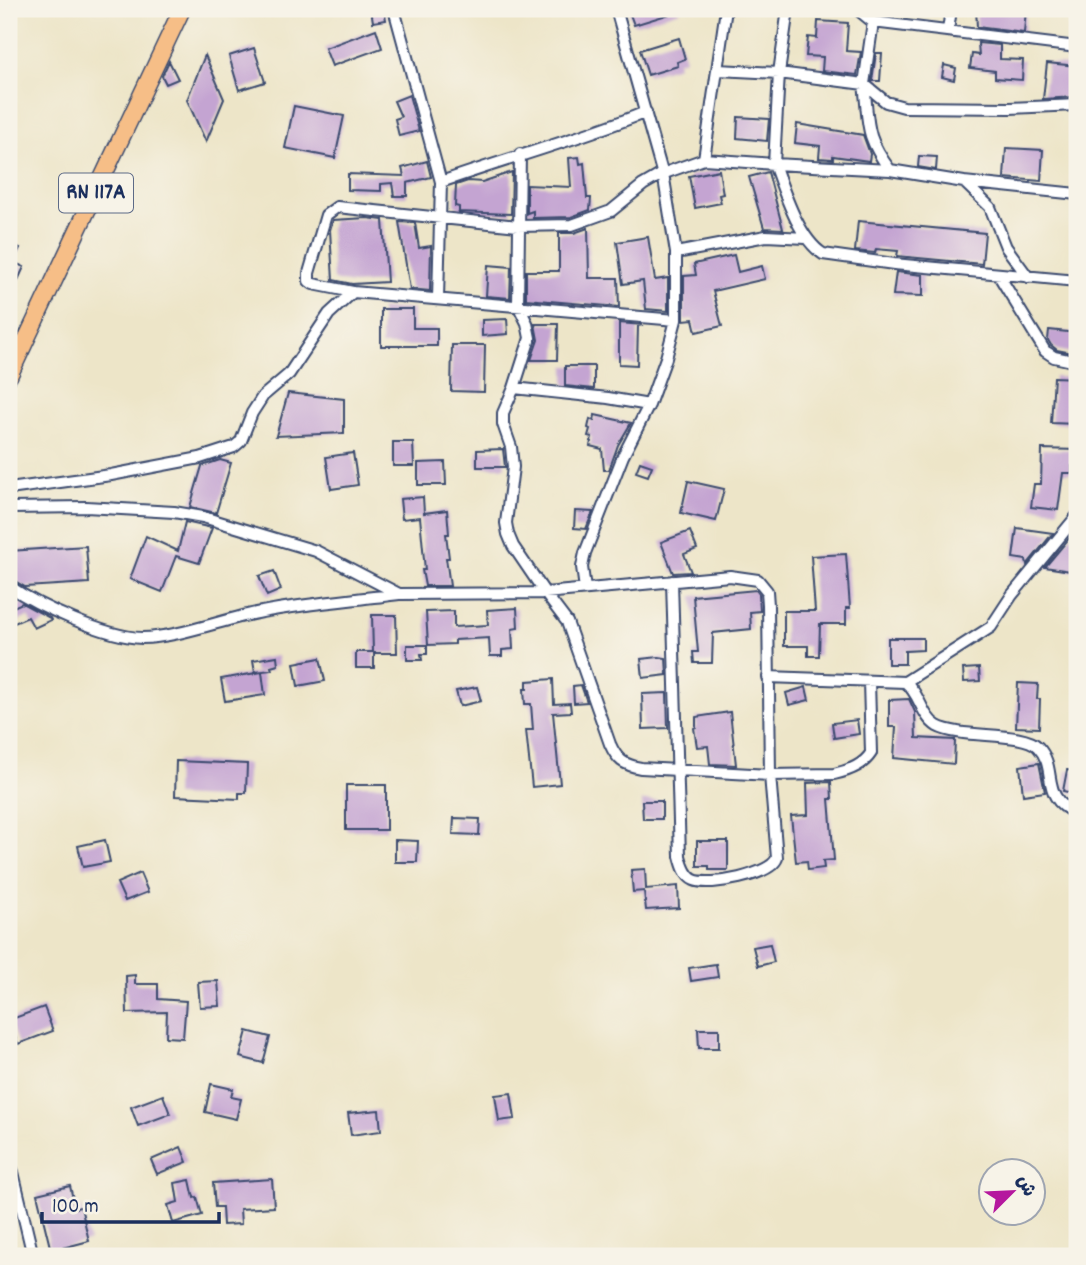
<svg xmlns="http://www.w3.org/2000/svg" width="1086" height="1265" viewBox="0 0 1086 1265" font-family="Dekko,'Playpen Sans Arabic',sans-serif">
<rect width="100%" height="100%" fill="#f7f3e8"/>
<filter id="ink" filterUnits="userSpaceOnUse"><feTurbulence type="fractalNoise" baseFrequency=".0143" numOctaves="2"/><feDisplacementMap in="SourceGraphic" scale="14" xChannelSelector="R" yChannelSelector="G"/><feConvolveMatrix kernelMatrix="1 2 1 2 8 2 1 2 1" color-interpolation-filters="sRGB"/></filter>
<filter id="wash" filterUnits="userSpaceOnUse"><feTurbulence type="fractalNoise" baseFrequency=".00686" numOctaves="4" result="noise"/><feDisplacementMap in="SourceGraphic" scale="28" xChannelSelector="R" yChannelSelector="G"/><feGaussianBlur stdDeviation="1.57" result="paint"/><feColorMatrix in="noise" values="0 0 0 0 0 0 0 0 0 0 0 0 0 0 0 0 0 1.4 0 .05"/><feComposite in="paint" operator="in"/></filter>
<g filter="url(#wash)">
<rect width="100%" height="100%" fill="#ede5c8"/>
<g id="blocks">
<!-- building -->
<path fill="#c4a4d2" d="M371 9H384L386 20 373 22Z
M628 9H679L680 11 634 25Z
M976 9H1026L1024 33 977 27Z
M818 21 848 23 846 51 861 52 857 75 822 71 823 57 806 56 808 37 817 38Z
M376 29 382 48 332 66 325 48Z
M679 38 685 59 677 62 678 66 648 75 640 50Z
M978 43 1000 45V59L1023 60 1022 80 995 78V71L970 68 972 54 979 55Z
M254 48 265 82 239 90 229 56Z
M876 53H882L880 81H872Z
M205 55 224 99 206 142 187 100Z
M169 61 178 79 166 84 162 76Z
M1047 63 1077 66 1075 97 1043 99Z
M944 65 956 68 954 80 942 77Z
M409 95 419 131 399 136 395 119 401 117 394 101Z
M294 106 344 116 335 158 285 148Z
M738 117 769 119 767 141 737 138Z
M797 124 863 135 870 154 869 161 833 156V159L819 158 820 146 795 143Z
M1006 148 1043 150 1041 181 1004 178Z
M919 156 937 157 936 170 918 167Z
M579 157 580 164 584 163 587 198H591L590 210 571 217 533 218V211L527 213V185L571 187 569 158Z
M427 161 431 177 407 183V196H394L392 183 381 184V191L348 190V174L404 176 402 168Z
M719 170 723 194 719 195 721 203 695 208 689 176Z
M512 172 511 214 459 212V207L455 206 456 185 468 181 482 182Z
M768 172 783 229 764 228 749 177Z
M367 218 383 220 387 282 352 284 333 280 330 230 333 220Z
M858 221 985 233 982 264 897 256 898 251 876 249 875 253 855 251Z
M399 222 415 223 419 248 431 246 430 291 410 289Z
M588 228 589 278H618L619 307 526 299V271H559V233H574Z
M648 237 655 280 668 278V311L646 309 643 281 623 284 617 242Z
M9 243 20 248 13 262 24 267 9 300Z
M734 255 738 272 762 266 765 279 713 291 722 326 696 332 693 319 684 320V276L696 275 694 264Z
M488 265 511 267 510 298 486 296Z
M896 272 923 275V296L893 295Z
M381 309H413V328H437V346H381Z
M507 319 508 334 482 336V320Z
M619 323 643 325 638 326 637 365 619 364Z
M535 324H558L557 360H531L538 340Z
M1049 330 1077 333V354L1057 350 1051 345 1048 340Z
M452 345H485L484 392 451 391Z
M565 366H594V389L565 386Z
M1054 377 1077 378V424L1051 423Z
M288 393 344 399V433L276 436Z
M595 415 631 423 618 445 609 470H604L602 449 590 446 592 437 588 436 590 429 588 428 590 419 594 421Z
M393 442H413L414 466H393Z
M503 449 505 467H477V450Z
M1042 449 1077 450V466H1072V473H1063L1058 510 1031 507 1034 484H1041Z
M353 453 358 485 331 489 326 457Z
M220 460 231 463 216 513 190 507 202 466Z
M445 462 446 485H418V463Z
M640 462 652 466 648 476 636 472Z
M688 481 724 489 716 521 681 513Z
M423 497 424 513 447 510 449 534H446L449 558H446L450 586H425L422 570H425L420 517 402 519 400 499Z
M575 511 593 512 586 529 574 528Z
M185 522 212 528 199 563 176 556 162 592 130 579 146 536 178 551Z
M1017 528 1053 533 1027 565 1026 560 1013 558Z
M690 531 697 549 684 554 691 572 673 573 661 542Z
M1071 536 1077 537V572L1045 567Z
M86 546 89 583 25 587 10 578 9 551Z
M846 554 850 608H846V624H820L819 656H808V646H784V611H815L811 556Z
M274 571 281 590 267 596 259 576Z
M756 590 759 594 760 611 750 612 751 629 713 633 712 663H694L693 652H698L693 596Z
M22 603 50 618 51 620 34 628 28 617 12 624 11 608Z
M517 608 518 628 512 629 513 649 502 650V656H490L489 638 455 640V644L428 645 426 612 454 611V627L488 625 487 610Z
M372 615H396L397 653H374V668H356V652H373Z
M888 638H923V650L905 651V664H888Z
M407 645H427V654H421L422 660H407Z
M277 656 278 665 271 667 272 670 255 672 253 660Z
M659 657 666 658 667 675 643 678 641 659Z
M320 658 325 681 298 686 294 663Z
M979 668 980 681 964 682 963 669Z
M262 672 265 695 225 701 221 679Z
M553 679 554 704 570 703 571 712 553 713 560 784 532 787 526 730H533L531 704H525L524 689H527V681Z
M1018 683 1038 684 1037 699H1040L1039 728 1016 727Z
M581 685 587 702 574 703 573 686Z
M477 687 481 701 460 706 456 691Z
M806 687 809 700 789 705 786 693Z
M667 693 668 728 643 729 642 694Z
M909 699 915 712 916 738 955 740 954 764 894 758 896 727H889V700Z
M730 712 736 765 710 764 708 746 697 747 694 728 696 727V717Z
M857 720 859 734 834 738 832 723Z
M176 761 247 764 246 793H239V799L175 796Z
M1039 763 1045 792 1023 795 1020 766Z
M1067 770 1077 771V794L1063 791Z
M831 782 832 799H829L834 860 823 861 824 868 808 870 807 861 796 862 791 816 808 815 807 783Z
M346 785H386V830H346Z
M642 801H662V819H643Z
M454 818 480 819 479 835 453 834Z
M105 840 110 862 83 867 78 846Z
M395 840 418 841 417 862H395Z
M697 841H728V870H709V866H697Z
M645 869 646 889 678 886 679 908 646 910 644 891 633 892 631 870Z
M140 873 148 892 125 901 117 883Z
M770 944 774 962 758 966 753 947Z
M716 964 718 977 691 981 689 968Z
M135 975V984H158V999L186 1001 183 1038 166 1037 167 1012 127 1013 126 976Z
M218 981 220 1006 200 1007 198 982Z
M44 1007 53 1031 18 1044 9 1020Z
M698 1029H719V1048H699Z
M247 1031 270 1037 263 1063 240 1057Z
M211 1084 233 1089 231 1097 241 1099 236 1119 205 1112Z
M511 1093 515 1119 499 1121 495 1095Z
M163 1095 170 1114 138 1126 131 1107Z
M379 1110 381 1131 351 1135 348 1113Z
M181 1147 187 1162 157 1174 151 1160Z
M272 1179 274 1207 240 1209 241 1224 223 1225 222 1207H215L213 1183Z
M190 1180 194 1198 197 1197 202 1215 173 1223 168 1205 178 1202 175 1183Z
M70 1186 75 1208 81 1207 89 1241 51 1251 37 1194Z"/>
</g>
</g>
<g filter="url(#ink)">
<use href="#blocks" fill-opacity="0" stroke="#3a4a6e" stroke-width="2"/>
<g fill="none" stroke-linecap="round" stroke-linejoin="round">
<!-- minor casing -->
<g stroke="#3a4a6e" stroke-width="14">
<path id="minor" d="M394 9 441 182C509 158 580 139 646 112
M788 9 779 73 774 164 890 170
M857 9 873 22 864 84 886 102 904 107 1010 108 1077 105
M873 22 1077 47
M948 31 951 9
M718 70 779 73 864 84C869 124 864 135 890 170L964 182 990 207 1006 247 1028 277
M520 154 518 305 527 323 530 338 514 388 503 413V424L511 447 513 467 506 523 508 534 513 546 545 593 567 622 610 744C617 760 624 765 641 768L770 775 834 774C848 771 863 766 871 753L869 681
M704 159 774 164C784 191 798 238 823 254L894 264 1077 281
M964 182 1077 194
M676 253 766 236 806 238
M998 274 1045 351 1054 357 1077 362
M438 299 441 182
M676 320 353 292 313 284 309 281V273L326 215 337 207 518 226 572 225 611 211 643 185 662 174 704 159 726 9
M514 388 608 398 649 405
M9 489 111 475 200 458 234 447 241 441 252 413 263 396 289 374 329 314 353 292
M9 508 86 507 174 512 203 517 316 551 399 594 545 593 730 576 758 580 767 591 768 605 770 775 777 858C771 875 710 887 694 880 685 876 682 864 680 856L672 581
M9 586C38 606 106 637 142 638 177 638 226 618 262 612 307 603 354 600 399 594
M585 589 582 567 585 553 623 456 649 405 666 358 676 320V253L664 179 616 9
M768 677 905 682 991 627 1012 595 1077 516
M905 682C920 693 921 716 937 726 961 739 1023 731 1038 747 1059 769 1038 797 1077 814
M9 1162 13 1172 33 1256"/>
</g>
<!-- primary casing -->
<g stroke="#3a4a6e" stroke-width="19">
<path id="primary" d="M9 376 182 9"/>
</g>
<!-- minor -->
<use href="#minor" stroke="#fff" stroke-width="10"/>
<!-- primary -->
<use href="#primary" stroke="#f6be87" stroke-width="16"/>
</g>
</g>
<g text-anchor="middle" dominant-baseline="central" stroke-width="6" stroke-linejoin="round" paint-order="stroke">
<!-- shield labels -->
<rect fill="#f7f3e8" stroke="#5d6a87" stroke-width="2" x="59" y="173.5" width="74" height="39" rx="5"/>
<g font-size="23" font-weight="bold" fill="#1b2f5e">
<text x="96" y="193">RN 117A</text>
</g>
</g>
<!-- margin -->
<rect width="1086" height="1265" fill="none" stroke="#f7f3e8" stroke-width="35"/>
<!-- north arrow -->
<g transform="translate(1012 1192) rotate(66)"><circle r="33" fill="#f7f3e8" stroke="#9fa5b1" stroke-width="2"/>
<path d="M0-5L12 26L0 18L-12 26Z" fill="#b5179e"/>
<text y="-10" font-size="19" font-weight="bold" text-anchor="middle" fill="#1b2f5e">ش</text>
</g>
<!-- scale -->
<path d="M42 1212v10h177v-10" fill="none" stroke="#1b2f5e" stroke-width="3.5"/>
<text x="52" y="1212" font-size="21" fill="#1b2f5e" stroke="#f7f3e8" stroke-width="5" paint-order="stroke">100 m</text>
</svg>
